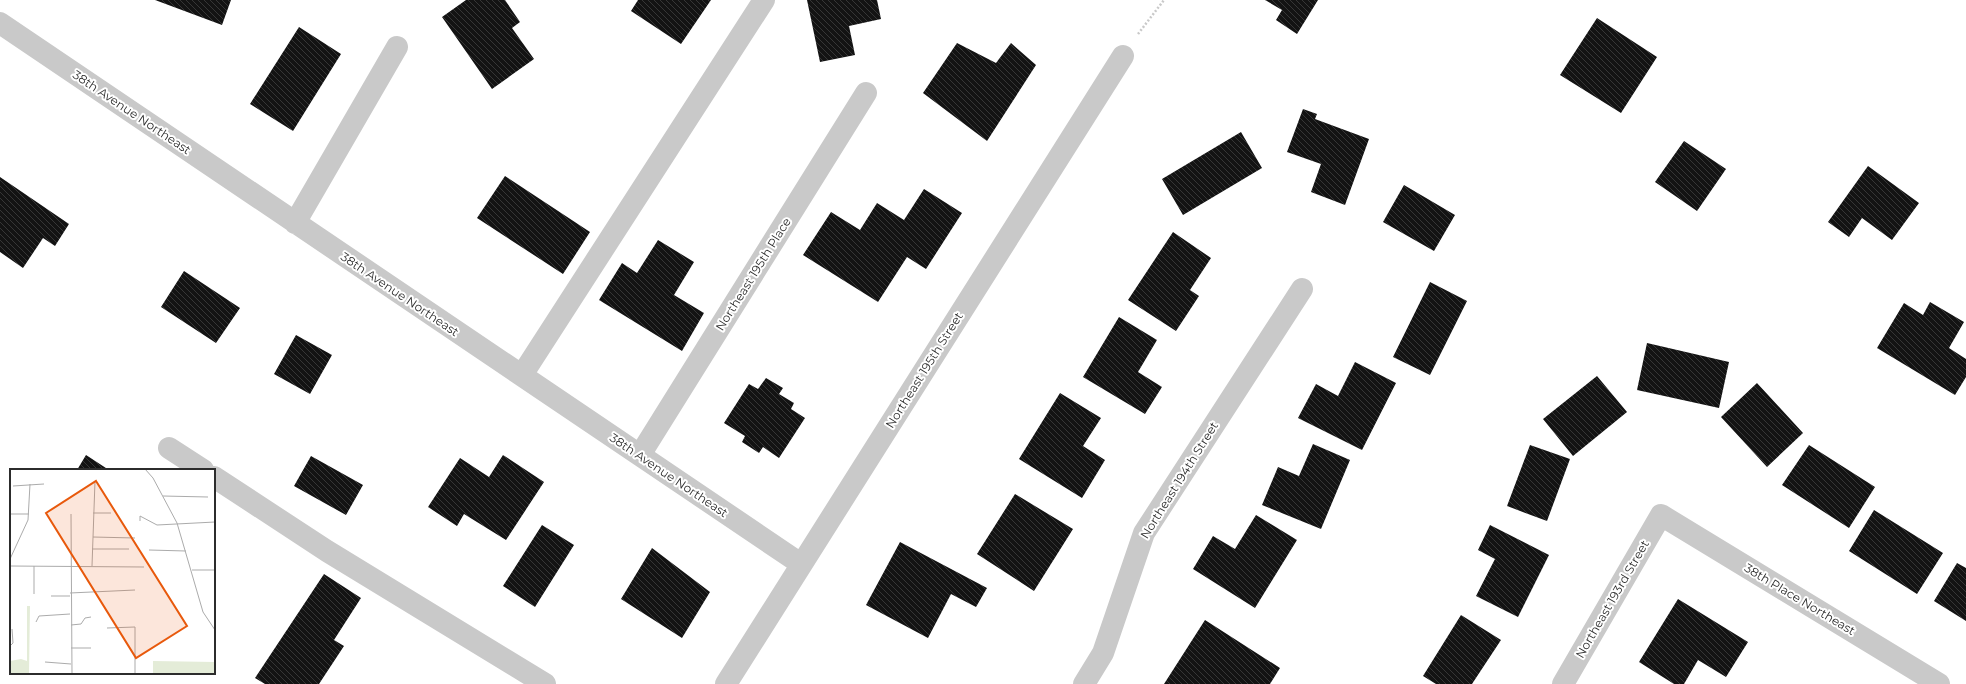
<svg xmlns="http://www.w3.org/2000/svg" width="1966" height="684" viewBox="0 0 1966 684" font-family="Montserrat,sans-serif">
<defs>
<pattern id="building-back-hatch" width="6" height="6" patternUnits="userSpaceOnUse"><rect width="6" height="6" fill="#131313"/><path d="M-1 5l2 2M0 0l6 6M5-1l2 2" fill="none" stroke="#363636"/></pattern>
</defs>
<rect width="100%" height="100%" fill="#fff"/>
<!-- building -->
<path fill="url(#building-back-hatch)" d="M155 0H231L222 25Z
M466 0H505L520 22 512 28 534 59 492 89 442 17Z
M638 0H711L681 44 631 11Z
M807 0H877L881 19 849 26 855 55 820 62Z
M1265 0H1318L1297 34 1276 20 1282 10Z
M1597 18 1657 57 1621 113 1560 75Z
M299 27 341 54 293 131 250 104Z
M957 43 996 63 1011 43 1036 65 987 141 923 93Z
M1303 109 1317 114 1315 119 1369 139 1345 205 1311 192 1321 164 1287 152Z
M1241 132 1262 168 1183 215 1162 179Z
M1684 141 1726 169 1697 211 1655 182Z
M1868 166 1919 203 1892 240 1862 218 1849 237 1828 222Z
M505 176 590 232 563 274 477 218Z
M0 177 69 224 55 246 43 238 23 268 0 252Z
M1404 185 1455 215 1434 251 1383 222Z
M924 189 962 213 926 269 907 257 878 302 803 255 831 212 860 230 877 203 904 220Z
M1173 232 1211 258 1190 290 1199 296 1176 331 1128 300Z
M658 240 694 262 674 295 704 313 682 351 599 300 622 263 637 273Z
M184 271 240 308 216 343 161 307Z
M1430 282 1467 301 1430 375 1393 357Z
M1930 302 1964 322 1949 348 1966 359V377L1955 395 1877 348 1904 303 1923 315Z
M1119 317 1157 340 1138 372 1162 387 1145 414 1083 377Z
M296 335 332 355 310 394 274 374Z
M1647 343 1729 362 1719 408 1637 390Z
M1355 362 1396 383 1362 450 1298 418 1316 384 1338 396Z
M1597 376 1627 412 1573 456 1543 419Z
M766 378 783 388 779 394 794 403 791 409 805 418 779 458 763 447 759 453 742 442 745 436 724 423 749 384 758 389Z
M1757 383 1803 433 1767 467 1721 417Z
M1060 393 1101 418 1083 446 1105 460 1082 498 1019 459Z
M1313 444 1350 460 1321 529 1262 505 1278 467 1299 476Z
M1530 445 1570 459 1547 521 1507 506Z
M1809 445 1875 487 1849 528 1782 485Z
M86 455 109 470H77Z
M503 455 544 482 506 540 464 514 457 526 428 507 460 458 489 477Z
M311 456 363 485 346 515 294 486Z
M1015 494 1073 529 1034 591 977 554Z
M1874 510 1943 553 1917 594 1849 551Z
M1256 515 1297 540 1255 608 1193 569 1213 536 1235 549Z
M542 525 574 545 535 607 503 586Z
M1490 525 1549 555 1518 617 1476 596 1495 559 1478 550Z
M900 542 987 588 976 607 951 594 928 638 866 605Z
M652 548 710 592 682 638 621 599Z
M1957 563 1966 568V621L1934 601Z
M324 574 361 598 334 640 344 646 319 684H265L255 678Z
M1678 599 1748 642 1726 677 1698 660 1684 684H1674L1639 662Z
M1461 615 1501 640 1472 684H1436L1423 676Z
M1205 620 1280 668 1270 684H1164Z"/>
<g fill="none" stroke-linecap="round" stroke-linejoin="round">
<!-- path -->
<path stroke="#c9c9c9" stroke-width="2.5" stroke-dasharray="2 2" stroke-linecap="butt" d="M1138 34 1164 0"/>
<!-- minor -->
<path stroke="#c9c9c9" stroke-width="22" d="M0 23 801 564
M295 223 397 47
M522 375 764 0
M169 448 203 470
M640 455 866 93
M214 477 327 551 545 684
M726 684 1123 56
M1084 684 1103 653 1144 533 1302 289
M1563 684 1661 515 1939 684"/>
</g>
<g text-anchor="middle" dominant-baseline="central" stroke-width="4" stroke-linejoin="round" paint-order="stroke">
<!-- street labels -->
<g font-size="12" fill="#2c2c2c" stroke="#fff">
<text transform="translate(132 112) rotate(34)">38th Avenue Northeast</text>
<text transform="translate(753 274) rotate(-58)">Northeast 195th Place</text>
<text transform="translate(400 294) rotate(34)">38th Avenue Northeast</text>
<text transform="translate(924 370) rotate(-58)">Northeast 195th Street</text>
<text transform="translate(669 475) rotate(34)">38th Avenue Northeast</text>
<text transform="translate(1179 480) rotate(-58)">Northeast 194th Street</text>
<text transform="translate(1612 599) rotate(-60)">Northeast 193rd Street</text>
<text transform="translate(1800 599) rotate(31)">38th Place Northeast</text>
</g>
</g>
<!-- overview -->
<g transform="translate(10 469)">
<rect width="205" height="205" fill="#fff"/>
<path d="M11 190 17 192V205H1L0 192Z" fill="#e4ecd8"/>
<path d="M17 137H20L19 205H17ZM143 192 205 193V205H143Z" fill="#e4ecd8"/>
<path fill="none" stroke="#ababab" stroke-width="1" d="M135 0 143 9 167 54 193 143 205 161M3 17 34 15M153 27 198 28M83 44H101M0 45H19M61 45 62 205M130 52V47L147 56 205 53M83 68 125 69M82 80H119M139 81 176 82M0 90 18 51 20 15M0 97 134 98M24 97V125M82 97 85 12M182 101H205M60 124 125 121M41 127H60M26 153 29 147 60 145M61 156 71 155 75 149 81 148M97 159 125 158V205M0 177 3 174 2 160M61 179H81M35 193 61 195M62 205H77"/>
<path fill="#e8590c" fill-opacity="0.15" stroke="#e8590c" stroke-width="2" d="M86 12 177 157 126 189 36 44Z"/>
<rect width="205" height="205" fill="none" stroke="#2c2c2c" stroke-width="2"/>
</g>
</svg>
